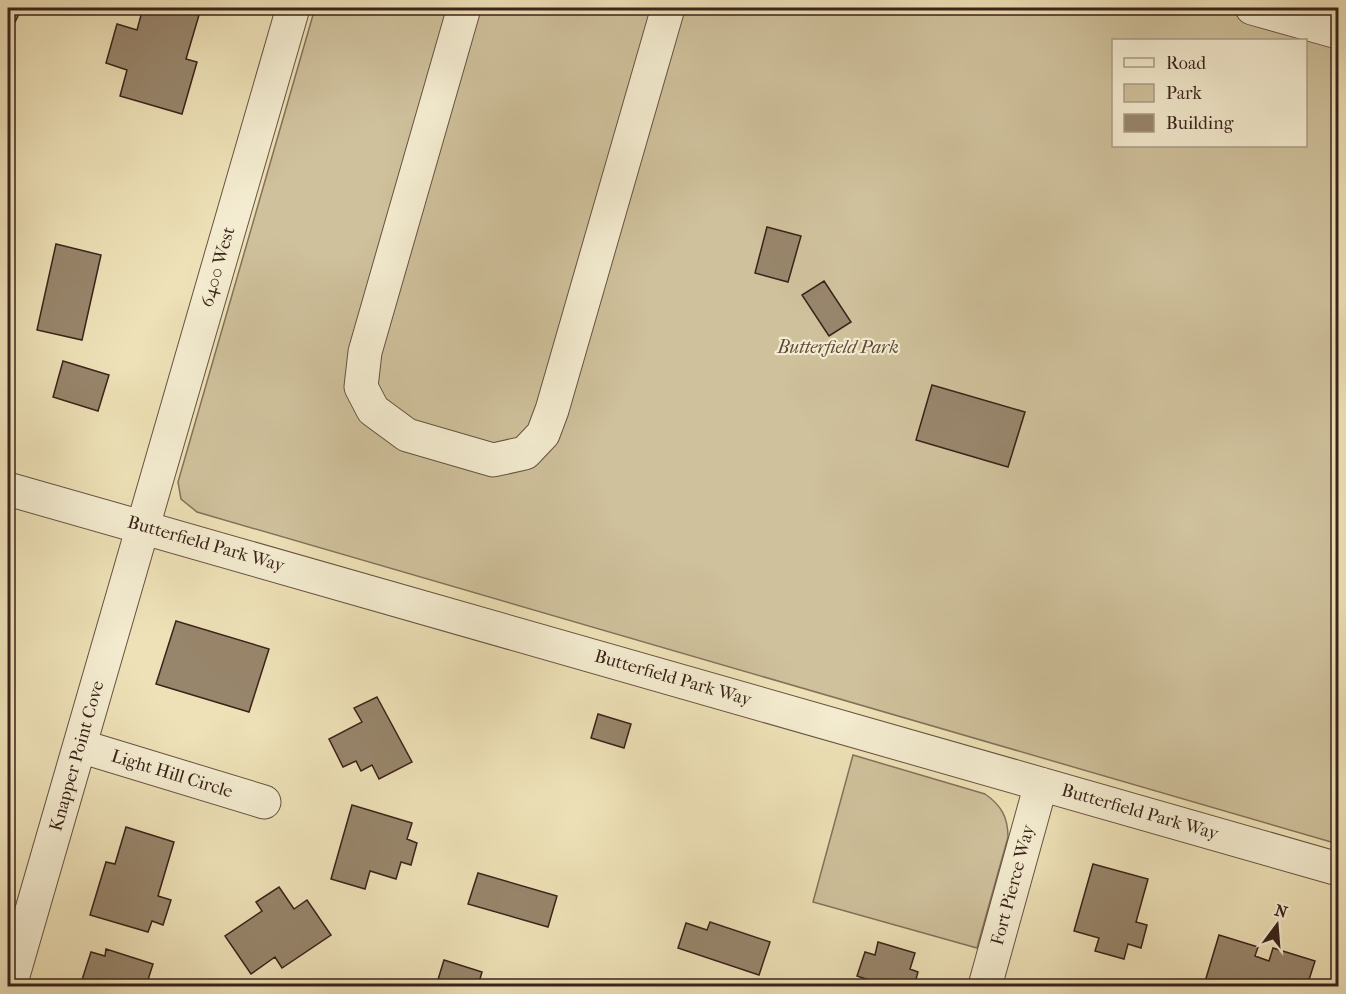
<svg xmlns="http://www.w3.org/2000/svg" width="1346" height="994" viewBox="0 0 1346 994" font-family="'IM FELL French Canon',serif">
<rect width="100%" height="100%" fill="#eee1b7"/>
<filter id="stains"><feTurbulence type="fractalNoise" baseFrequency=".00333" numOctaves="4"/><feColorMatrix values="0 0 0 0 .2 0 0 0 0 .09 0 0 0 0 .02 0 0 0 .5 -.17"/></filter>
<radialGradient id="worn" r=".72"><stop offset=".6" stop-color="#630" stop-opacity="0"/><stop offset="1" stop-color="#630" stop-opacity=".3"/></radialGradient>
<!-- green -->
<path fill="#cfc19c" stroke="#84725b" stroke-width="1.5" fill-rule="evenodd" d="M315 8H1338V844L197 512 181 499 178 482ZM1114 40H1306V146H1114Z
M853 755 985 794C1001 805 1008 817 1008 837L977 948 813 902Z"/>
<!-- building -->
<path fill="#98866c" stroke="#3a231a" stroke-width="1.5" d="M8 8H22L8 36Z
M143 8H171L199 15 186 59 197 62 182 114 120 96 127 70 106 63 117 24 137 30Z
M767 227 801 236 788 282 755 273Z
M56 244 101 255 82 340 37 330Z
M824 281 851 322 829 336 802 295Z
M63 361 109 375 98 411 53 397Z
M932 385 1025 412 1008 467 916 440Z
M176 621 269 649 249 712 156 684Z
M377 697 412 762 379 779 372 765 361 771 356 761 343 767 329 739 362 722 354 708Z
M598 714 631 724 624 748 591 738Z
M352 805 412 823 407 839 417 843 411 865 401 862 396 879 370 871 365 889 331 879Z
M126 827 174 842 158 896 171 900 163 925 152 921 148 932 90 915 106 862 115 864Z
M1093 864 1148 879 1136 922 1147 925 1141 948 1128 944 1124 959 1095 951 1099 938 1074 931Z
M478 873 557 896 548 927 468 904Z
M279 887 294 909 307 900 331 935 282 968 275 957 251 974 225 936 262 911 256 902Z
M710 922 770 942 759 975 678 948 686 923 707 930Z
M1219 935 1258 947 1255 956 1269 961 1273 948 1315 961 1307 986H1210L1204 985Z
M878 942 915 953 910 969 918 972 914 986H867L869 980 857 976 865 952 875 955Z
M106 949 153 964 146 986H80L91 952 105 956Z
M444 960 482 972 478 986H436Z"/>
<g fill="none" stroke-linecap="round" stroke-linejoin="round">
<!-- minor casing -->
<g stroke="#675241" stroke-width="35">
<path id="minor" d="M464 8 365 352 361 387 373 410 407 435 493 460 525 453 543 434 552 410 668 8
M1252 8 1338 32
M8 489 1338 869
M80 746 264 802
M10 986 293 8
M985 986 1041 784"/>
</g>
<!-- minor -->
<use href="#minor" stroke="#f4ecd0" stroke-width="33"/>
</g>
<g text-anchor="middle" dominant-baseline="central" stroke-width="4.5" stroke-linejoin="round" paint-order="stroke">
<!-- street labels -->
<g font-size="18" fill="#3a231a" stroke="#f4ecd0">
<text transform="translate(218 267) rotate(-74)">6400 West</text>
<text transform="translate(206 544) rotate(16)">Butterfield Park Way</text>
<text transform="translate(673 678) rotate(16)">Butterfield Park Way</text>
<text transform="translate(77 756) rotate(-74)">Knapper Point Cove</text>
<text transform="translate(172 774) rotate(17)">Light Hill Circle</text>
<text transform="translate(1140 812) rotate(16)">Butterfield Park Way</text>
<text transform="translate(1013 885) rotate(-75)">Fort Pierce Way</text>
</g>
<!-- park labels -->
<g font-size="18" font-style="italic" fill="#5f4a3a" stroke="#f4ecd0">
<text x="838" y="347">Butterfield Park</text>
</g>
</g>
<!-- margin -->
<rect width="1346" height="994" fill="none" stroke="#eee1b7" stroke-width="30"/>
<rect x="9" y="9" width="1328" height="976" fill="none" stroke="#3a231a" stroke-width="3"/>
<rect x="15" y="15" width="1316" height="964" fill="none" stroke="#3a231a" stroke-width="1.5"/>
<!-- legend -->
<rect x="1112" y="39" width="195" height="108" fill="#f4ecd0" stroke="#aa9c87" stroke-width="1.5"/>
<rect x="1124" y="58" width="30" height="9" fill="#f4ecd0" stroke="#aa9c87" stroke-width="1.5"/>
<text x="1166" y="69" font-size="18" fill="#3a231a">Road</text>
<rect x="1124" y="84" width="30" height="18" fill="#cfc19c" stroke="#aa9c87" stroke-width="1.5"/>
<text x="1166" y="99" font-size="18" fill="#3a231a">Park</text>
<rect x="1124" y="114" width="30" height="18" fill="#98866c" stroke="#aa9c87" stroke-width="1.5"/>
<text x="1166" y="129" font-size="18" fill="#3a231a">Building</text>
<!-- north arrow -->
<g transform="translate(1277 925) rotate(16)" stroke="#f4ecd0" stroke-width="4.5" paint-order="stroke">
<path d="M0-4.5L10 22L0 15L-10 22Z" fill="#3a231a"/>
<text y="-9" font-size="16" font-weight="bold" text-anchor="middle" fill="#3a231a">N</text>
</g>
<rect width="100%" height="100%" filter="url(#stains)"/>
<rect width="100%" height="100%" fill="url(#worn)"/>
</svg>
